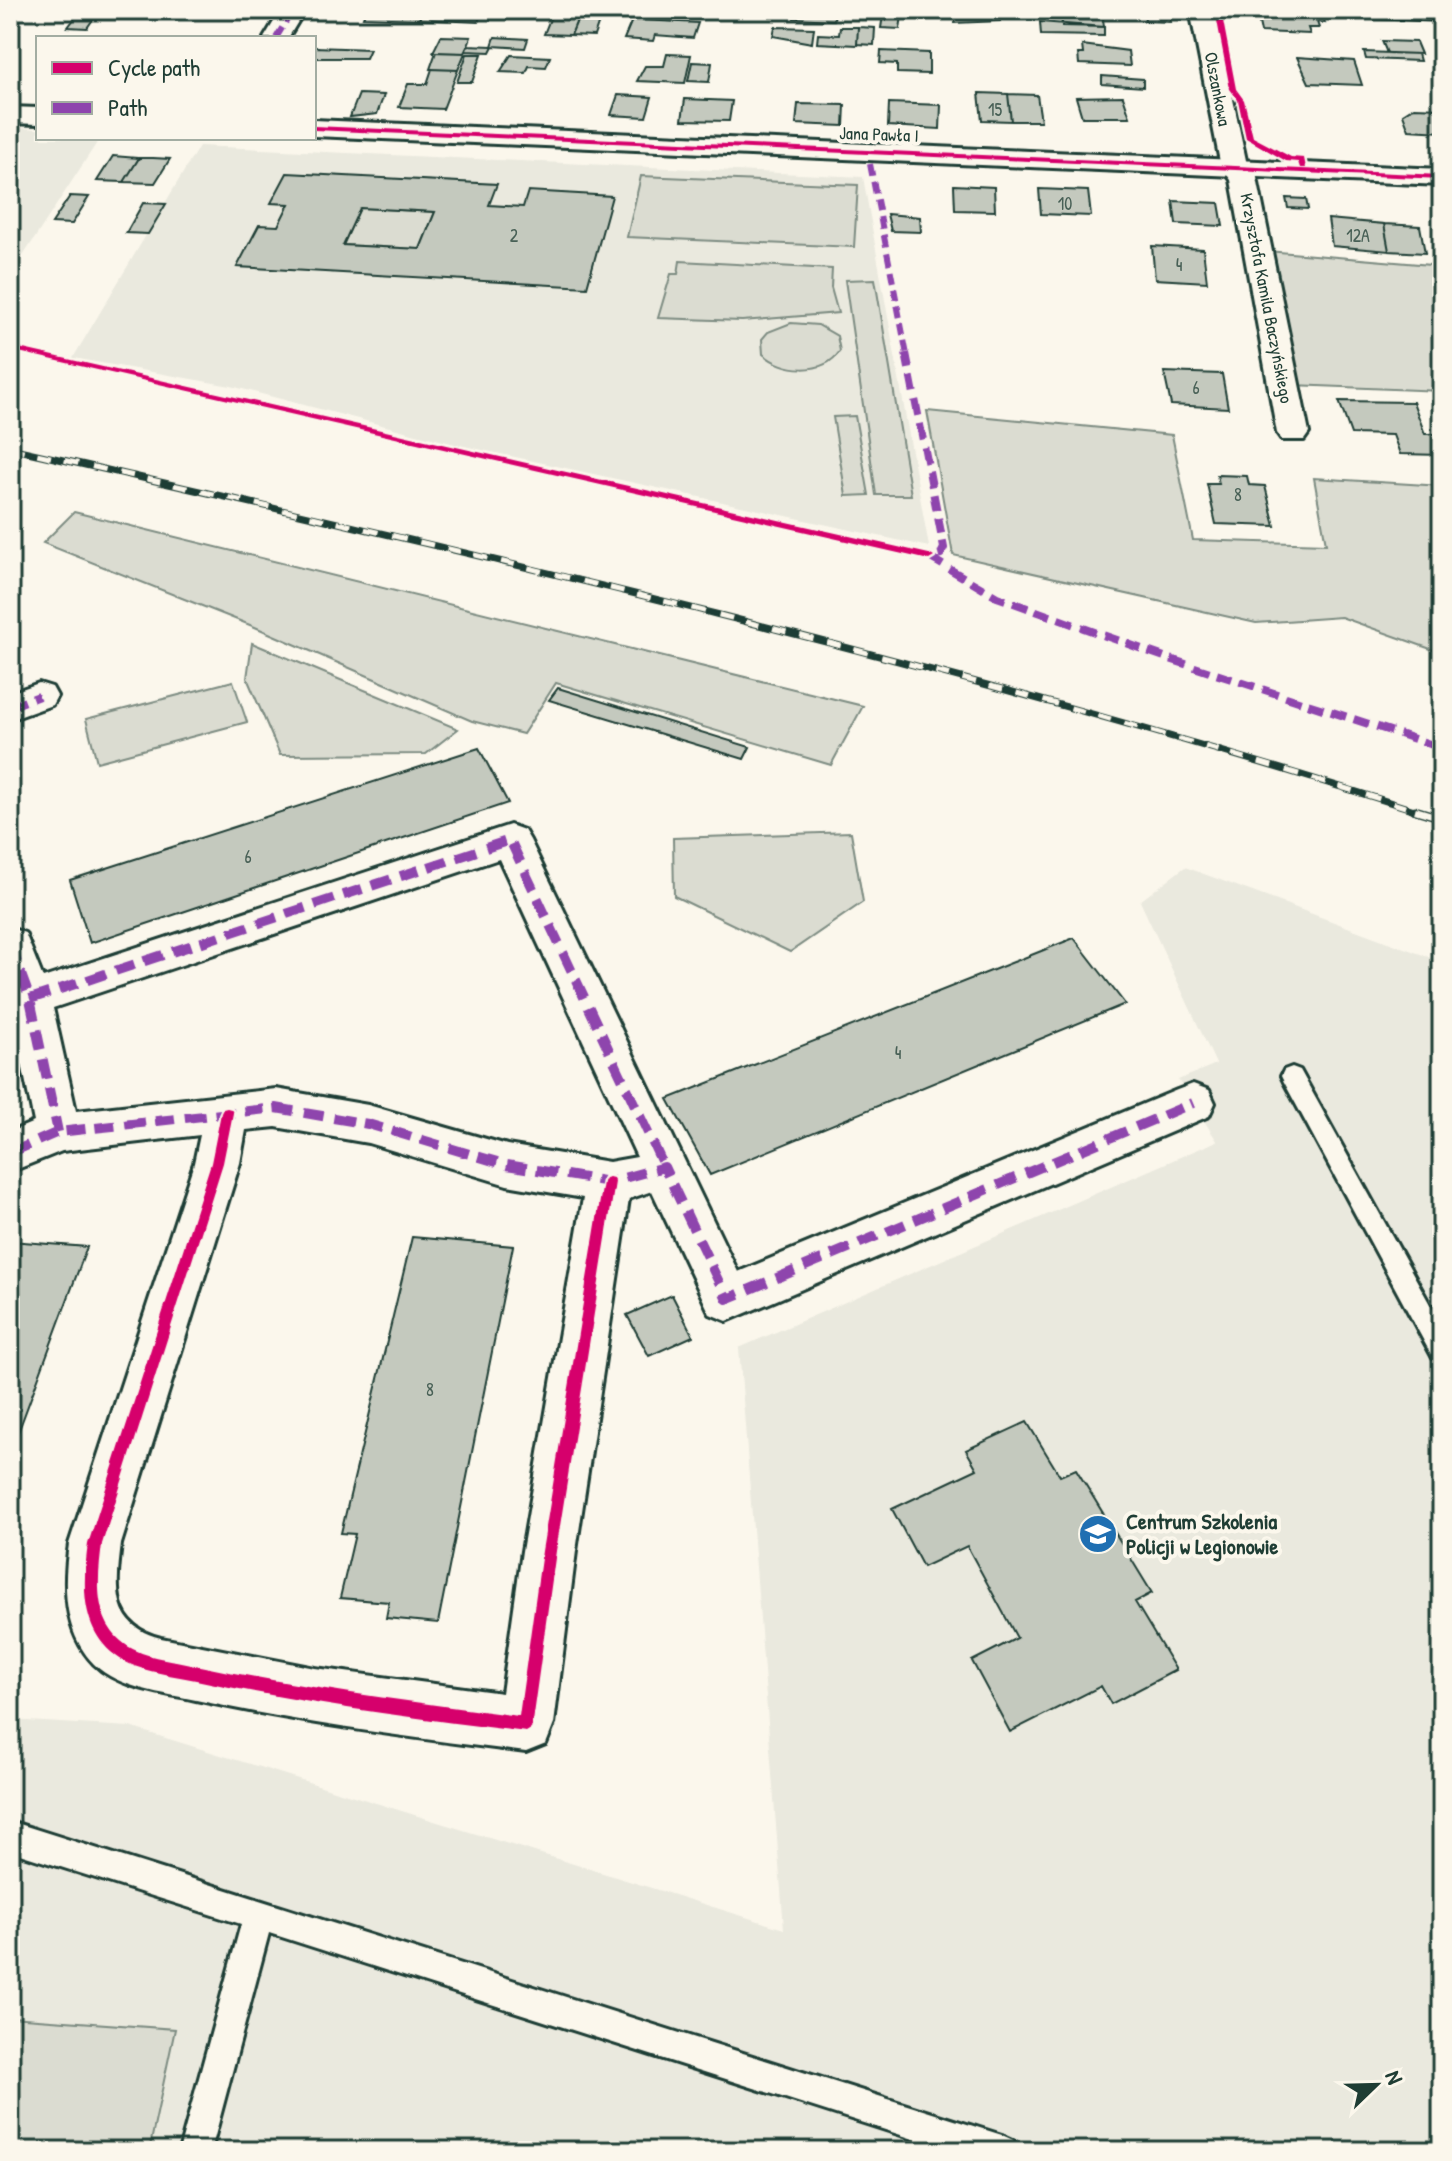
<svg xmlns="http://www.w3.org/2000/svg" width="1452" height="2161" viewBox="0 0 1452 2161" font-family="'Patrick Hand',sans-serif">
<rect width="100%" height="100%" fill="#fbf7ec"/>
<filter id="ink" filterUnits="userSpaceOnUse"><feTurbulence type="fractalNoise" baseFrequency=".0125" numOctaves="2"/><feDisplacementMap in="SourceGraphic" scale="16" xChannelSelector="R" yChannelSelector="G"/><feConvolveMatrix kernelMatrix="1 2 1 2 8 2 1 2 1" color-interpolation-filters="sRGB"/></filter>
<g filter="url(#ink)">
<!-- built -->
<path fill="#eae9de" d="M10 127 38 129V138H100L10 276Z
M199 146 863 177 929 547 455 444 231 386 73 358Z
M1185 867 1442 962V2151H10V1720L130 1727 784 1929 739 1348 1217 1141 1178 1080 1216 1064 1140 901Z"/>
<!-- green -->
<path fill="#dbdcd1" stroke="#7d8c82" stroke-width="2" d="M641 176 858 185 854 247 627 237Z
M360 208 435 212 420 249 343 245Z
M1267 251 1442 266V391L1293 385Z
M680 261 832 269 831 288 838 313 742 321 658 318 671 274H678Z
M875 279 911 495H876L845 280Z
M791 323 818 325 837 336 840 351C823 376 783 372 763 354L762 339 768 332Z
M927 411 1172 435 1193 540 1326 544 1314 478 1442 486V653L1341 617 1256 623 953 555Z
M855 416 869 495 846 496 833 417Z
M74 512 863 706 831 765 556 683 523 734 472 721 255 627 43 543Z
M252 643 458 729 426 754 280 755 247 678Z
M233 681 247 722 97 762 86 719Z
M851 832 863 902 790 952 674 896 673 838Z
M10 2017 175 2029 149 2151H10Z"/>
<!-- building -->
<path fill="#c4c9be" stroke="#1f3d34" stroke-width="2" fill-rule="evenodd" d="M81 10H94L91 15H96L87 28 68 27Z
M366 10H423L419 19 363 17Z
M423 10 482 13 478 22 419 19Z
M581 10H603L594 36 571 35Z
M664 10H723L721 16 663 13Z
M795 10H835L834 20 794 18Z
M941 10H1000V21L955 23V19H941Z
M1061 10H1102L1104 27 1062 26Z
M1144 10H1169L1171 22 1145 21Z
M1257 13 1323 16 1325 23 1317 22 1319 28H1308L1310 34 1261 32Z
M552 14 579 16 571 35 544 34Z
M883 15 902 16 900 29 881 28Z
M632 20H642L698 23 693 38 655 35 653 41 624 39Z
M1040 22 1104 27V36L1041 35Z
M775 27 814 28 812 43 773 36Z
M840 27H858L857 45 817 43 818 34 839 35Z
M858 27 875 28 874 45 857 44Z
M441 36 471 37 465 53 433 52Z
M495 37 528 39 525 48 493 46 490 52 465 51 468 45 492 46Z
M1382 41 1416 42 1421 54 1387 53Z
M1082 45 1128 51 1130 66 1079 64 1078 54H1083Z
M314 47 370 49 366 58H314Z
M881 51 929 53V74L897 73V64L880 63Z
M436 52 465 53 458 70 430 69Z
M1364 52 1418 54 1420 61 1366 59Z
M467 54H482L472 82H457Z
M667 54 691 55 685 83 637 81 645 66H664Z
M511 55 550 57 546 67 529 66 526 73 500 72Z
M1297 57 1354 61 1362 85 1309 83Z
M692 62 712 63 709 82 688 81Z
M432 69 458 70 443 109 399 107 408 84H427Z
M1102 76 1143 79V87L1102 84Z
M979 93 1008 94 1011 121 982 120Z
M359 94 384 95 377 114 350 117Z
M1008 94 1037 95 1041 121H1011Z
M618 95 652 97 646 117 611 115Z
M1123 96 1130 117H1082L1076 97Z
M685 99 732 101 729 121 682 120Z
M889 103 941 105 940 129 888 126Z
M798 104 845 105 844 126 796 124Z
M1414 107 1442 108V132L1409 130 1403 114Z
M113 156 139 158 124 182 97 181Z
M139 158H153L170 159 155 183 124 182Z
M287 173 497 184 489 205 523 207 528 191 612 196 587 287 237 267 259 225 278 226 289 204 271 203ZM360 208 435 212 420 249 343 245Z
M954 185 994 187 995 211 955 210Z
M1039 189 1088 191 1091 216 1041 214Z
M70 196 89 197 72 224 52 223Z
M1286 198 1306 199 1308 209 1288 208Z
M1173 201 1219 203 1223 226 1176 224Z
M143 203 166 204 148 234 126 233Z
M887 214 920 217 921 232 891 231Z
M1328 219 1384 224 1389 251 1332 246Z
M1384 224 1420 226 1425 253 1389 251Z
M1152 246 1203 249 1207 282 1155 279Z
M1164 372 1222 374 1228 408 1171 405Z
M1339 401 1413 402 1425 434H1440L1442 455 1400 454 1393 435 1351 434Z
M1217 475 1247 476 1249 485 1265 486 1275 526 1216 524 1207 484H1219Z
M558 688 750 747 744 759 549 700Z
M479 748 508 803 90 943 70 880Z
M1074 938 1125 1004 710 1175 668 1099Z
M412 1237 513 1246 438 1623 386 1618 389 1602 340 1598 355 1534 341 1533Z
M10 1241 87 1247 10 1454Z
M672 1295 693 1336 649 1356 627 1315Z
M1027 1422 1060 1476 1076 1469 1152 1593 1135 1602 1176 1670 1111 1704 1101 1686 1010 1732 972 1661 1017 1638 967 1546 923 1567 892 1509 977 1469 966 1450Z"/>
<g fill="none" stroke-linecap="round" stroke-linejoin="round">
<!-- service casing -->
<g stroke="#1f3d34" stroke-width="6">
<path id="service" d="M1292 1067 1300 1070 1442 1326V1361L1433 1358 1284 1082 1281 1076 1284 1070Z
M10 1821 1002 2135 1013 2140 1018 2151H951L269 1933 211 2151H179L241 1924 10 1851Z"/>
</g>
<!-- minor casing -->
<g stroke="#1f3d34" stroke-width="6">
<path id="minor" d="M281 10H305L288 38H264Z
M1190 10H1214L1247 165 1257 178 1309 433 1304 440H1282L1277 433 1231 180 1221 167Z
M1357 10H1442V20L1369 17Z
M39 683 52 687 57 696 52 705 10 720V693Z
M510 825 524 830 530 840 738 1272 1177 1090 1193 1084 1209 1090 1215 1103 1209 1116 727 1321 710 1314 652 1191 629 1199 576 1551 554 1724 546 1744 526 1752C415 1738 305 1724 196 1700 164 1693 119 1689 94 1664 63 1632 63 1585 69 1544L194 1163 200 1135 62 1151 10 1172V1132L34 1122 10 1005V928L25 933 43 978ZM499 859 637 1157 609 1162 507 1145 368 1105 276 1089 76 1111 53 1008ZM276 1127 368 1143 507 1185 583 1198 522 1551 502 1693 315 1668 161 1638C110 1626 116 1586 121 1544L240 1163 246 1130Z"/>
</g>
<!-- tertiary casing -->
<g stroke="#1f3d34" stroke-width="6">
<path id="tertiary" d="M10 107 38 108V124L10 123Z
M314 120 1442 169V185L314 136Z"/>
</g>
<!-- service -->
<use href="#service" fill="#fbf7ec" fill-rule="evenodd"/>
<!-- minor -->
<use href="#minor" fill="#fbf7ec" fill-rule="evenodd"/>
<!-- tertiary -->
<use href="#tertiary" fill="#fbf7ec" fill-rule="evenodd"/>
<!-- rail-far1 casing -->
<g stroke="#1f3d34" stroke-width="7">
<path id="rail-far1" d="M10 448C485 555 957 665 1421 812"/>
</g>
<!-- rail casing -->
<g stroke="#1f3d34" stroke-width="9">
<path id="rail" d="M1415 810 1442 818"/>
</g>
<!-- rail-far1 -->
<use href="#rail-far1" stroke="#fbf7ec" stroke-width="5" stroke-dasharray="14" stroke-linecap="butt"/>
<!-- rail -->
<use href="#rail" stroke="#fbf7ec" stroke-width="6" stroke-dasharray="18" stroke-linecap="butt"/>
<!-- quiet-far2 -->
<path stroke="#8e44ad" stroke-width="6" stroke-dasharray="12 6" stroke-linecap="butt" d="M276 38 293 10
M870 164 907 355"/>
<!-- quiet-far1 -->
<path stroke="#8e44ad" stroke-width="8" stroke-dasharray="16 8" stroke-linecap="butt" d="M906 353 944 548 941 554 929 557
M929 557 997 597 1167 658 1442 748
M10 707 39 696"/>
<!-- quiet -->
<path stroke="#8e44ad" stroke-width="10" stroke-dasharray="20 10" stroke-linecap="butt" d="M10 944 30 999 58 1132
M30 999 510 840 664 1167
M10 1153 58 1132 276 1108 368 1124 507 1165 609 1182 664 1167 727 1299 1193 1103"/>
<!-- cycleway casing -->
<g stroke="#fbf7ec" stroke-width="5">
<path id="cycleway" d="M1215 10H1221L1236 89 1244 100 1253 137 1291 157 1304 158 1306 168H1300L1298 162 1286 161 1246 138 1238 100 1230 89Z
M314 126 1442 175V179L314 130Z
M10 346 929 554 934 557 929 560 10 350Z
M227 1108 231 1109 233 1113 223 1163 102 1544C98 1577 93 1616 121 1641 140 1658 171 1659 195 1665 302 1688 411 1702 519 1716L542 1551 603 1182 605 1178 609 1177 613 1178 615 1182 556 1551 531 1729 526 1732C415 1718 305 1704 196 1680 169 1674 133 1672 111 1652 80 1624 83 1581 88 1544L211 1163 221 1113 223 1109Z"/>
</g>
<!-- cycleway -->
<use href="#cycleway" fill="#d6006c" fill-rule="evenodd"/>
</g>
</g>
<!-- icons -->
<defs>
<g id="university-disc" transform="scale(2)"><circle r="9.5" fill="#1f6fb2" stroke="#fbf7ec"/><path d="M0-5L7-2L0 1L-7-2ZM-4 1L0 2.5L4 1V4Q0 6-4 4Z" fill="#fff"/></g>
</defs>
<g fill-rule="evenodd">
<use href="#university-disc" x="1098" y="1534"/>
</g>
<g text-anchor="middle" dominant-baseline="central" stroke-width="8" stroke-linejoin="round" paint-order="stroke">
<!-- far-street labels -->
<g font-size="18" fill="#1f3d34" stroke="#fbf7ec">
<text transform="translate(1218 89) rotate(79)">Olszankowa</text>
<text transform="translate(879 134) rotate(2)">Jana Pawła I</text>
<text transform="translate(1267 298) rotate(79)">Krzysztofa Kamila Baczyńskiego</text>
</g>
<!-- number labels -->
<g font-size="18" fill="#486056">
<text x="995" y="109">15</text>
<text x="1065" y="203">10</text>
<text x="514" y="235">2</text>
<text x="1358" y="235">12A</text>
<text x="1179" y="264">4</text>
<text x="1196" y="387">6</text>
<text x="1238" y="494">8</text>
<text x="248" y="856">6</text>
<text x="898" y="1052">4</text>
<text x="430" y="1389">8</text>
</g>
<!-- poi labels -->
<g font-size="22" font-weight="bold" fill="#1f3d34" stroke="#fbf7ec" text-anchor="start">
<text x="1126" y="1521">Centrum Szkolenia<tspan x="1126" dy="25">Policji w Legionowie</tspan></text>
</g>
</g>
<!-- margin -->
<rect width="1452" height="2161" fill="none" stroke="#fbf7ec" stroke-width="40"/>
<rect x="20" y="20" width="1412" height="2121" fill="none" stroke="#1f3d34" stroke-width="3" filter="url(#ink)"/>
<!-- legend -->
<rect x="36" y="36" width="280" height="104" fill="#fbf7ec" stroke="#a3ada2" stroke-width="2"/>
<rect x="52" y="62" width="40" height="12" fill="#d6006c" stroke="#a3ada2" stroke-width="2"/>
<text x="108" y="76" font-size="24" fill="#1f3d34">Cycle path</text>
<rect x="52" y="102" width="40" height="12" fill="#8e44ad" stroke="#a3ada2" stroke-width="2"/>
<text x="108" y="116" font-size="24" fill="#1f3d34">Path</text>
<!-- north arrow -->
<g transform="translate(1376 2085) rotate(67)" stroke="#fbf7ec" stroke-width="6" paint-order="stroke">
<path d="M0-6L14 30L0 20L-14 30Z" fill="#1f3d34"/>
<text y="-12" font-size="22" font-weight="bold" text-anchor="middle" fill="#1f3d34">N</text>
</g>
</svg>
